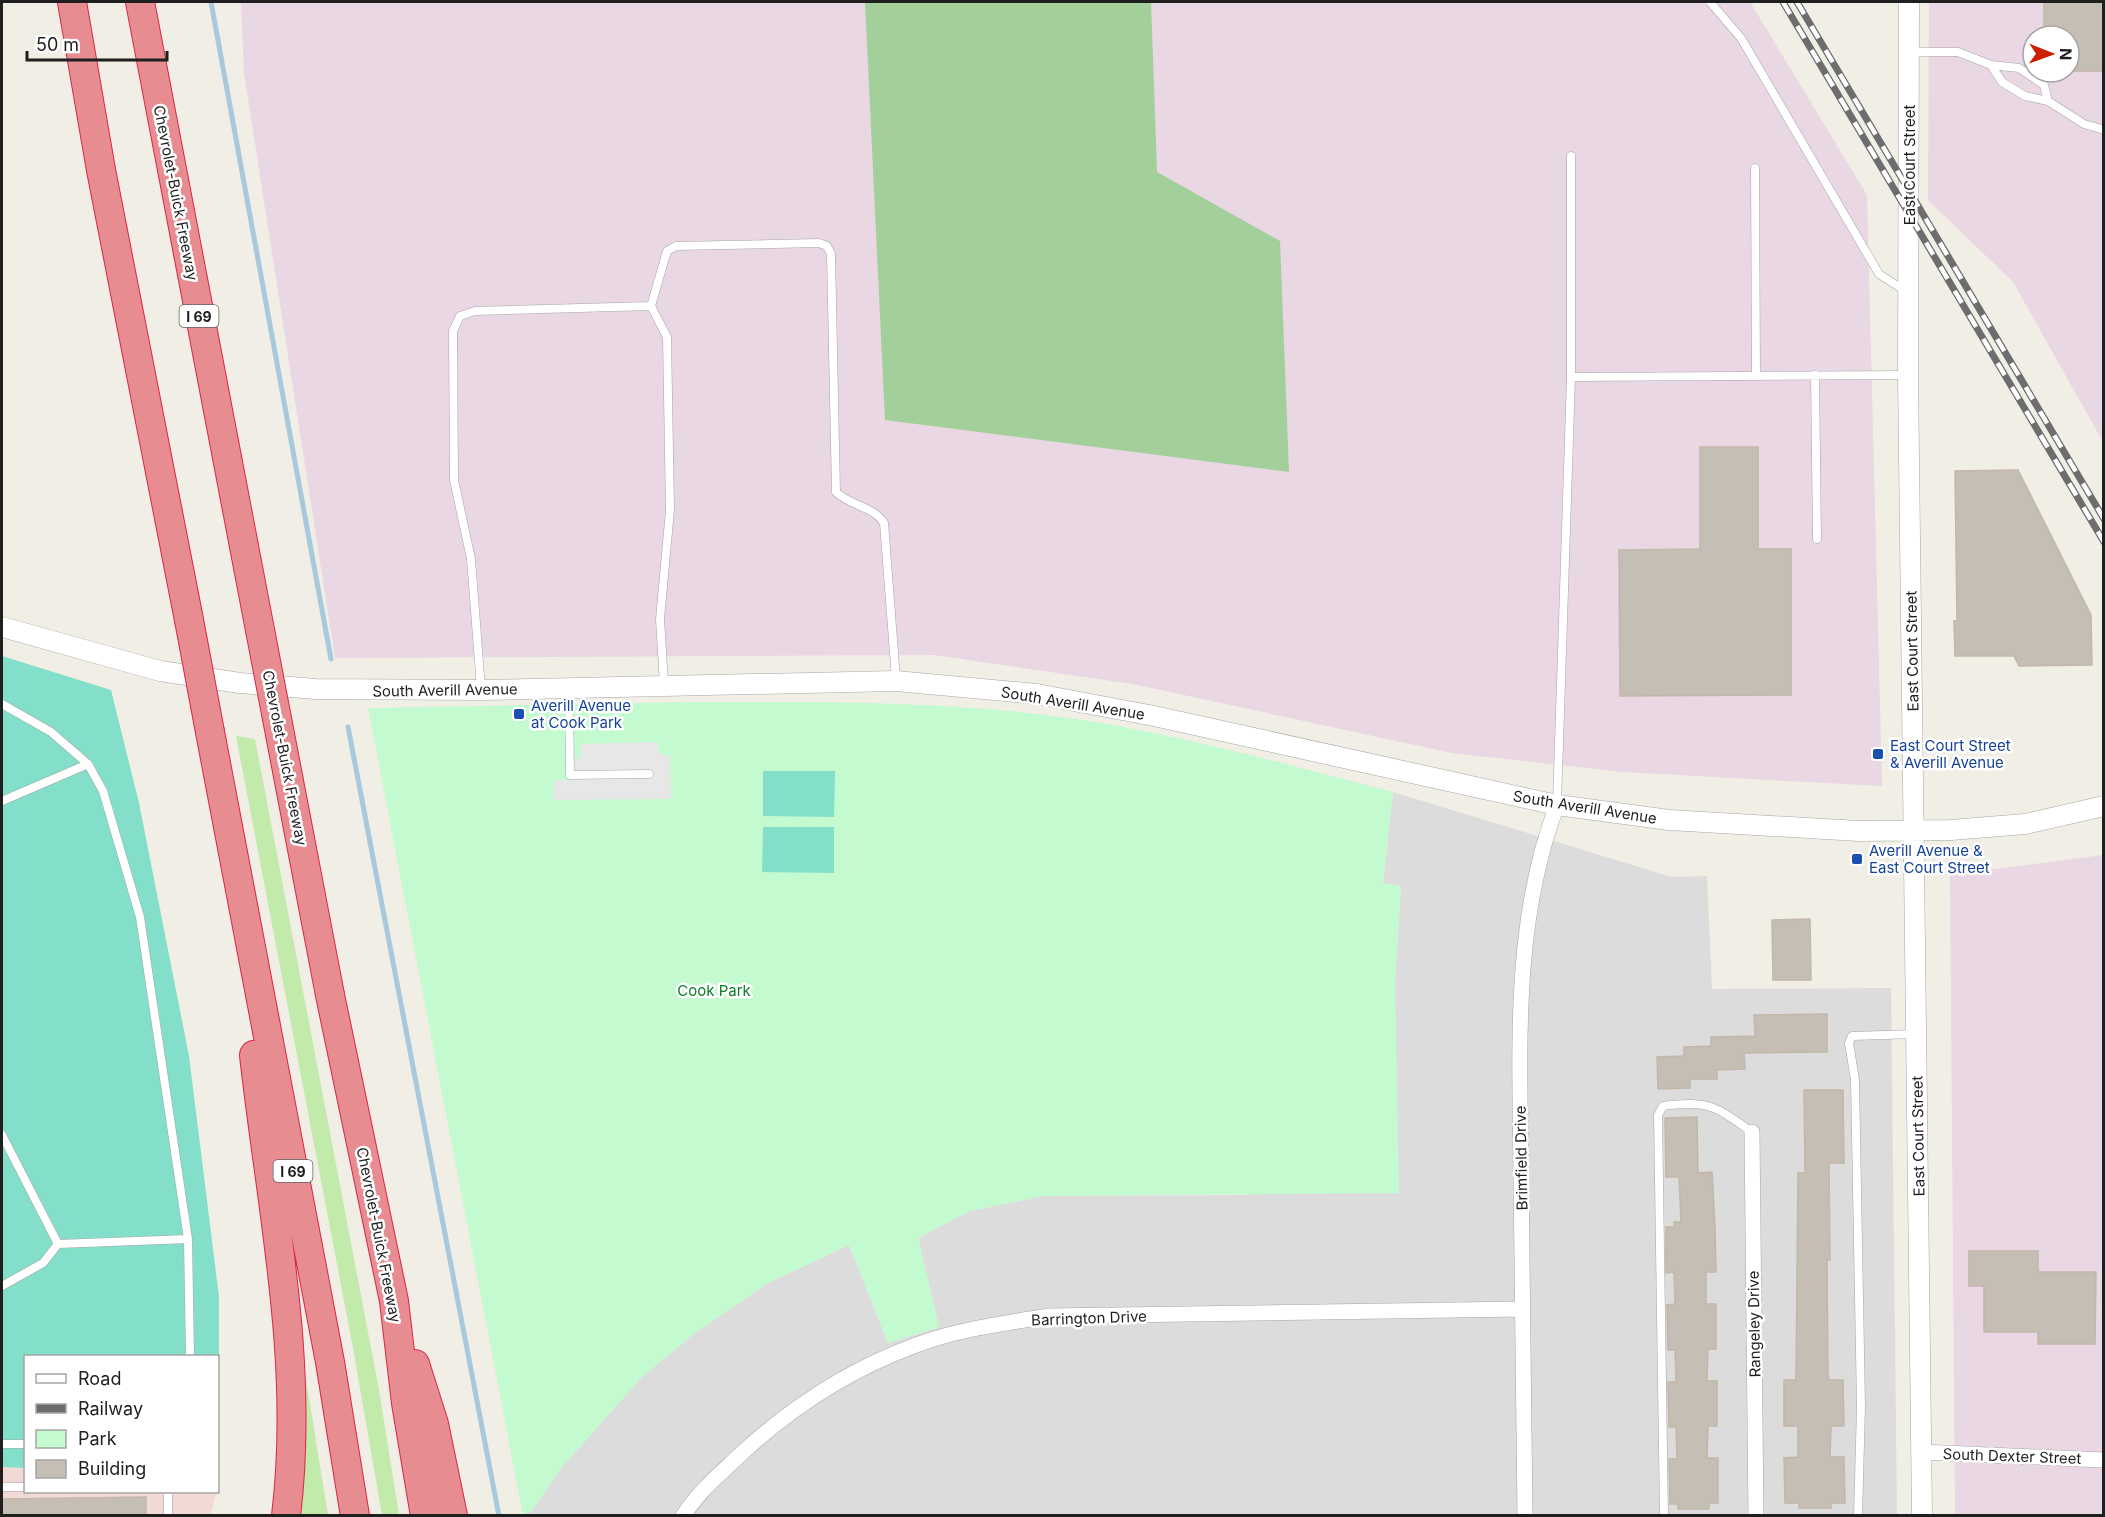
<svg xmlns="http://www.w3.org/2000/svg" width="2105" height="1517" viewBox="0 0 2105 1517" font-family="Inter,sans-serif">
<rect width="100%" height="100%" fill="#f0eee5"/>
<!-- residential -->
<path fill="#dddcdc" d="M1393 792 1672 877 1707 876 1712 989 1891 988 1897 1515 523 1516 531 1511 562 1467 643 1376 694 1334 766 1284 849 1245 888 1343 939 1327 918 1238 970 1211 1043 1196 1250 1195 1395 982 1401 886 1383 883Z"/>
<!-- commercial -->
<path fill="#f1dad5" d="M2 1467 25 1468 26 1492H216L211 1515H2Z"/>
<!-- industrial -->
<path fill="#e9d7e3" fill-rule="evenodd" d="M241 2H1750L1867 195 1882 786 1623 772 1452 753 1133 684 934 655 335 658 244 73Z
M1929 2H2103V442L2013 282 1928 200ZM2033 36H2069V72H2033Z
M2103 855V1515H1955L1950 875Z"/>
<!-- grass -->
<path fill="#c1eaab" d="M236 736 255 739 379 1390 399 1515H382L353 1348Z
M306 1380 328 1515 296 1516 301 1381Z"/>
<!-- forest -->
<path fill="#a2cf9a" d="M865 2H1151L1157 172 1280 241 1289 472 885 420Z"/>
<!-- park -->
<path fill="#c3facf" d="M698 702C805 702 913 701 1020 712 1146 725 1271 760 1393 792L1383 883 1401 886 1395 982 1399 1193 1043 1196 970 1211 918 1238 939 1327 888 1343 849 1245 766 1284 694 1334 643 1376 562 1467 531 1512 523 1515 368 708Z"/>
<!-- pitch -->
<path fill="#83dfc9" d="M2 656 111 690 139 803 189 1056 219 1297V1469L218 1356H26L25 1468 2 1467Z
M763 771H835L834 817 763 816Z
M763 827H834V873L762 872Z"/>
<!-- parking -->
<path fill="#e7e7e7" d="M658 742 659 753 670 757 671 799 553 800 554 780H572L573 758 580 759 581 744Z"/>
<g fill="none" stroke-linecap="round" stroke-linejoin="round">
<!-- stream -->
<path stroke="#a6c9de" stroke-width="5" d="M211 2 331 659
M348 727 499 1516"/>
</g>
<!-- building -->
<path fill="#c5beb5" stroke="#c2b7a8" stroke-width="1.5" d="M2044 2H2103V71H2069V36H2044Z
M1700 447H1758V549H1791V695L1620 696 1619 550 1700 549Z
M2018 470 2091 615 2092 665 2019 666 2014 656H1955L1954 621H1957L1955 471Z
M1810 919 1811 980H1773L1772 920Z
M1827 1014V1052L1744 1053 1745 1069 1717 1070V1079H1690V1088L1658 1089 1657 1057 1684 1056V1047L1711 1046V1037L1755 1036 1754 1015Z
M1804 1090H1843L1844 1163H1829L1830 1260H1827L1828 1375 1829 1380H1843L1844 1426H1831L1830 1457H1844L1845 1503H1831V1508H1799V1503H1785L1784 1458 1798 1457V1426H1784V1380H1796L1798 1173H1805Z
M1697 1117 1698 1173 1712 1172 1715 1226 1716 1272H1706V1304H1716V1349H1708L1707 1381H1717V1426H1708L1707 1458H1718V1503H1709V1509H1678V1504H1670L1669 1459H1677L1676 1427H1669L1668 1382H1676L1675 1350H1668L1667 1305 1675 1304 1674 1272 1666 1273V1227H1674V1222H1681L1679 1177H1666L1665 1118Z
M1969 1251H2038V1272H2096L2095 1344H2038V1332H1984V1286H1969Z
M146 1497V1515H2V1499Z"/>
<g fill="none" stroke-linecap="round" stroke-linejoin="round">
<!-- service casing -->
<g stroke="#a6a6a6" stroke-width="9">
<path id="service" d="M1710 2 1741 38 1879 274 1907 292
M1909 52H1958L1991 65 2019 68 2044 85 2048 101
M1991 65 2002 82 2025 96 2048 101 2084 124 2104 130
M1755 168 1756 376
M651 306 667 251 676 246 819 243 827 246 831 254 836 492C850 506 873 506 884 523L896 679
M1815 375 1817 539
M1571 377 1906 375
M481 688 471 559 454 480 453 331 460 316 475 311 651 306 667 337 670 510 660 619 664 684
M569 690 570 775 649 774
M2 704 51 732 88 764 103 791 140 917 188 1239 190 1356
M2 801 88 764
M1557 804 1571 377V156
M2 1135 58 1244
M2 1286 43 1263 58 1244 188 1239
M2 1444H26
M2 1487H26
M168 1516V1492
M1664 1516 1658 1115 1663 1106C1709 1100 1715 1106 1752 1132
M1858 1516 1861 1406 1855 1080 1849 1043 1852 1036 1915 1034"/>
</g>
<!-- minor casing -->
<g stroke="#a6a6a6" stroke-width="16">
<path id="minor" d="M1752 1132 1756 1516
M1921 1452 2104 1460
M683 1516C699 1491 721 1473 742 1453 793 1406 851 1369 916 1345 959 1329 1006 1323 1050 1316L1522 1309
M1525 1516C1523 1402 1522 1288 1521 1174 1520 1050 1512 924 1557 805"/>
</g>
<!-- tertiary casing -->
<g stroke="#a6a6a6" stroke-width="21">
<path id="tertiary" d="M1909 2 1908 375 1922 1516
M2 627 160 671 240 683 316 689 482 690 896 681 1037 694 1154 716 1557 805 1669 820 1859 831 1951 830 2025 824 2104 806"/>
</g>
<!-- motorway casing -->
<g stroke="#dc2448" stroke-width="30">
<path id="motorway" d="M72 2 101 170 189 620
M140 2 260 630
M210 732 330 1362 355 1516
M330 995 394 1301 406 1403 425 1516
M254 1055C271 1208 305 1361 286 1516
M415 1364 434 1424 453 1516"/>
</g>
<!-- service -->
<use href="#service" stroke="#fff" stroke-width="8"/>
<!-- minor -->
<use href="#minor" stroke="#fff" stroke-width="15"/>
<!-- tertiary -->
<use href="#tertiary" stroke="#fff" stroke-width="20"/>
<!-- motorway -->
<use href="#motorway" stroke="#e78d91" stroke-width="28"/>
<!-- rail casing -->
<g stroke="#6d6d6d" stroke-width="7">
<path id="rail" d="M1783 2 2104 542
M1797 2 2104 519"/>
</g>
<!-- rail -->
<use href="#rail" stroke="#fff" stroke-width="4.5" stroke-dasharray="14" stroke-linecap="butt"/>
<!-- motorway-bridge casing -->
<g stroke="#dc2448" stroke-width="30" stroke-linecap="butt">
<path id="motorway-bridge" d="M189 620 210 732
M260 630 330 995"/>
</g>
<!-- motorway-bridge -->
<use href="#motorway-bridge" stroke="#e78d91" stroke-width="28"/>
</g>
<!-- markers -->
<g fill="#1a4fb4" stroke="#fff" stroke-width="2">
<rect x="513" y="708" width="12" height="12" rx="3"/>
<rect x="1872" y="748" width="12" height="12" rx="3"/>
<rect x="1851" y="853" width="12" height="12" rx="3"/>
</g>
<g text-anchor="middle" dominant-baseline="central" stroke-width="5" stroke-linejoin="round" paint-order="stroke">
<!-- shield labels -->
<g fill="#fff" stroke="#626262" stroke-width="1.5">
<rect x="179.5" y="305" width="39" height="22" rx="4.5"/>
<rect x="273.5" y="1160" width="39" height="22" rx="4.5"/>
</g>
<g font-size="14" font-weight="bold" fill="#1f1f1f">
<text x="199" y="316">I 69</text>
<text x="293" y="1171">I 69</text>
</g>
<!-- street labels -->
<g font-size="15" fill="#1f1f1f" stroke="#fff">
<text transform="translate(1909 165) rotate(-90)">East Court Street</text>
<text transform="translate(176 193) rotate(79)">Chevrolet-Buick Freeway</text>
<text transform="translate(1912 651) rotate(-91)">East Court Street</text>
<text transform="translate(445 690) rotate(-1)">South Averill Avenue</text>
<text transform="translate(1073 703) rotate(9)">South Averill Avenue</text>
<text transform="translate(285 758) rotate(79)">Chevrolet-Buick Freeway</text>
<text transform="translate(1585 807) rotate(9)">South Averill Avenue</text>
<text transform="translate(1918 1136) rotate(-91)">East Court Street</text>
<text transform="translate(1521 1158) rotate(-91)">Brimfield Drive</text>
<text transform="translate(379 1235) rotate(79)">Chevrolet-Buick Freeway</text>
<text transform="translate(1089 1318) rotate(-2)">Barrington Drive</text>
<text transform="translate(1754 1324) rotate(-91)">Rangeley Drive</text>
<text transform="translate(2012 1456) rotate(2)">South Dexter Street</text>
</g>
<!-- transit labels -->
<g font-size="15" fill="#164399" stroke="#fff" text-anchor="start">
<text x="531" y="705">Averill Avenue<tspan x="531" dy="17">at Cook Park</tspan></text>
<text x="1890" y="745">East Court Street<tspan x="1890" dy="17">&amp; Averill Avenue</tspan></text>
<text x="1869" y="850">Averill Avenue &amp;<tspan x="1869" dy="17">East Court Street</tspan></text>
</g>
<!-- park labels -->
<g font-size="15" fill="#0b7f26" stroke="#fff">
<text x="714" y="990">Cook Park</text>
</g>
</g>
<!-- border -->
<rect width="2105" height="1517" fill="none" stroke="#1f1f1f" stroke-width="6"/>
<!-- legend -->
<rect x="24" y="1355" width="195" height="138" fill="#ffffff" stroke="#a5a5a5" stroke-width="1.5"/>
<rect x="36" y="1374" width="30" height="9" fill="#ffffff" stroke="#a5a5a5" stroke-width="1.5"/>
<text x="78" y="1385" font-size="18" fill="#1f1f1f">Road</text>
<rect x="36" y="1404" width="30" height="9" fill="#6d6d6d" stroke="#a5a5a5" stroke-width="1.5"/>
<text x="78" y="1415" font-size="18" fill="#1f1f1f">Railway</text>
<rect x="36" y="1430" width="30" height="18" fill="#c3facf" stroke="#a5a5a5" stroke-width="1.5"/>
<text x="78" y="1445" font-size="18" fill="#1f1f1f">Park</text>
<rect x="36" y="1460" width="30" height="18" fill="#c5beb5" stroke="#a5a5a5" stroke-width="1.5"/>
<text x="78" y="1475" font-size="18" fill="#1f1f1f">Building</text>
<!-- north arrow -->
<g transform="translate(2051 54) rotate(91)"><circle r="28" fill="#ffffff" stroke="#a5a5a5" stroke-width="1.5"/>
<path d="M0-4.5L10 22L0 15L-10 22Z" fill="#ce1e00"/>
<text y="-9" font-size="16" font-weight="bold" text-anchor="middle" fill="#1f1f1f">N</text>
</g>
<!-- scale -->
<path d="M27 51v9h140v-9" fill="none" stroke="#1f1f1f" stroke-width="3"/>
<text x="36" y="51" font-size="18" fill="#1f1f1f" stroke="#ffffff" stroke-width="4.5" paint-order="stroke">50 m</text>
</svg>
